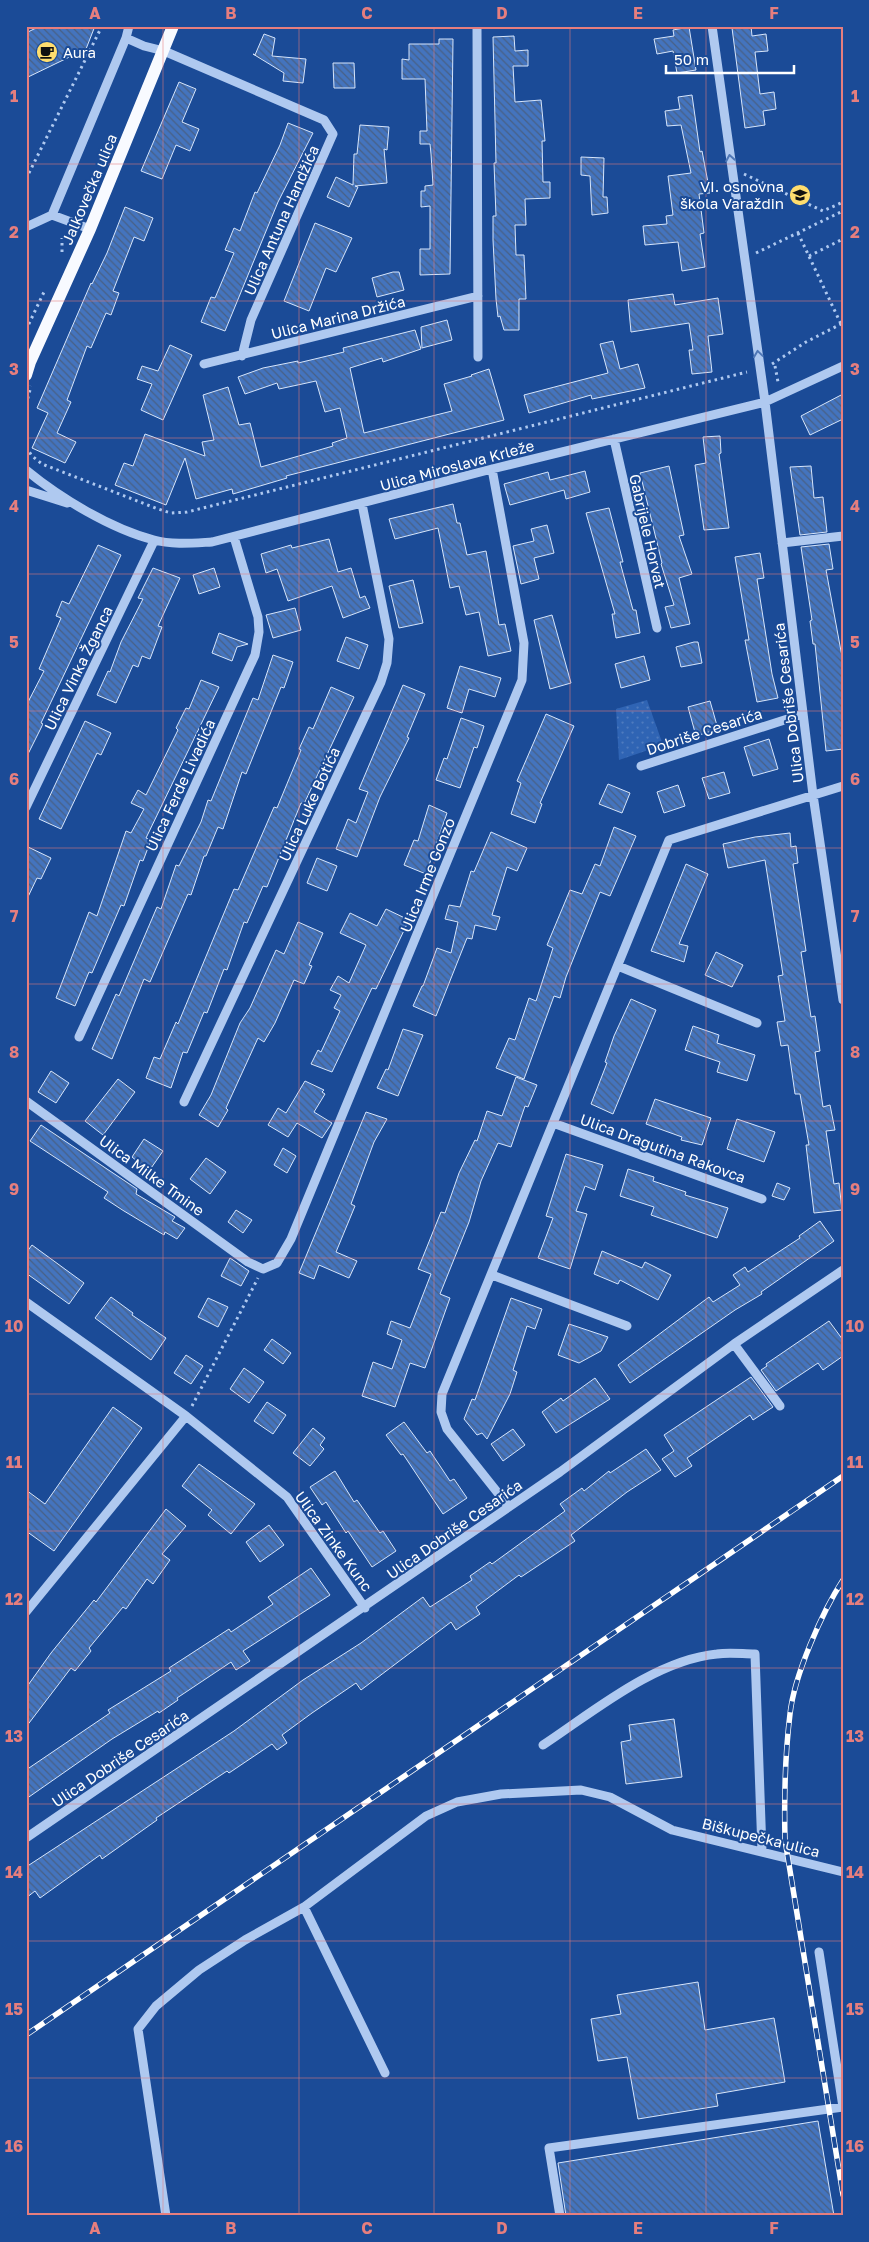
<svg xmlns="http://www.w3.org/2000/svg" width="869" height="2242" viewBox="0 0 869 2242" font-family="'Golos Text',sans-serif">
<defs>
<pattern id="grass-dots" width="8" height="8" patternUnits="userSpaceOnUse" patternTransform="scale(1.25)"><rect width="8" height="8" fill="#2f64b4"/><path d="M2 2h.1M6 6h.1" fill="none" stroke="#4e7bbf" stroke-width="1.8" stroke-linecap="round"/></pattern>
<pattern id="building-back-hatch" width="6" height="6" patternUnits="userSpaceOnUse" patternTransform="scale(1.25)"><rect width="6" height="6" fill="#4474be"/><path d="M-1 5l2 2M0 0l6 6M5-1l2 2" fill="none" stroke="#486085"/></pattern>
</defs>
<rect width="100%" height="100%" fill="#1b4b97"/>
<!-- grass -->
<path fill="url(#grass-dots)" d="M647 700 663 745 619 760 616 709Z"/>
<!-- building -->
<path fill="url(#building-back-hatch)" stroke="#d6e5fb" d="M40 26H95L86 49 26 78V33Z
M751 26 752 36 766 34 768 51 755 52 760 94 774 92 776 109 763 111 765 125 745 128 732 28Z
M689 27 696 70 677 73 673 51 657 54 654 39 674 36 673 30Z
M264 34 275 38 272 56 306 59 303 83 283 81 284 73 253 54 255 55Z
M514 36 515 51 528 50V66H513L515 102 541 100 545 141H542L543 182H550V198L525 199 526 225H515L516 255H524L526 299H519V330H504L500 316 498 317 496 299 493 240V216H496L494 163H496L493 37Z
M439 39H453L450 274 420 275V249H430V206L421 207V191H425V186L433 185 431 154 430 144H420V131H427L425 79H402V59L409 60V44H439Z
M333 63H354L355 88H334Z
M179 82 196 89 182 122 199 129 190 151 176 145 162 179 141 171Z
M692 95 700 152 702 151 710 193 699 194 704 233 700 234 705 267 682 271 678 242 645 245 643 226 667 224 666 216 673 215 668 176 691 173 681 125 667 126 665 111 680 109 678 97Z
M288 123 313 133 278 202 225 331 201 322 211 297 215 298 234 253 225 250 234 228 240 231 255 192 257 193 280 145Z
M360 125 389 127 387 150 384 149 387 183 355 186 358 187 349 207 327 197 336 177 353 185 354 154H357Z
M581 157 604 158 603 197H607L608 213 592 215 590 176 581 175Z
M125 207 153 218 144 241 134 237 113 291 119 293 111 315 106 313 91 348 87 346 67 400 71 402 57 433 76 442 65 463 32 448 48 413 37 408 91 283 92 284 107 253Z
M315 223 352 238 336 272 326 268 309 311 284 301Z
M393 272H399L404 290 377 297 372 278Z
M673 294 675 305 718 298 723 334 708 336 712 372 692 374 689 350H693L689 323 631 332 628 300Z
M447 320 452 340 422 348 421 327Z
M415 330 421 349 383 362 382 358 350 368 364 433 452 411 444 384 472 376 471 375 489 369 504 420 286 476 287 478 233 494 232 489 196 499 185 458 166 505 115 485 124 463 133 466 145 434 205 456 202 442 214 440 203 395 228 387 239 425 250 423 261 467 333 446 332 443 347 438 340 408 325 412 316 381 279 389 277 383 245 394 238 377 263 368 298 361V363L344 352 343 348Z
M613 341 620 369 638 364 645 388 592 399 591 395 529 413 524 395 608 373 600 344Z
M170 345 192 355 163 420 141 410 152 384 137 379 142 366 158 371Z
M843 394V419L810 435 801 416Z
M720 436 721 453 719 454 729 528 704 530 695 465 706 463 703 437Z
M669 466 684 535 679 536 692 574 679 578 690 624 671 628 665 607 674 605 661 564 662 563 640 473Z
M811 466 814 498 823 497 827 532 800 535 790 467Z
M585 471 590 492 566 499 564 490 510 505 504 484 548 472 550 480Z
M453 504 457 523H460L467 555 486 551 499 625 505 624 511 651 488 656 479 612 466 615 459 586 450 588 438 528 395 539 389 519Z
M609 508 623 562H620L633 610H636L640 633 616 638 612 614H615L586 513Z
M547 525 554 553 534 558 539 579 521 584 513 546 534 541 531 529Z
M329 539 338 572 351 568 360 598 365 596 370 608 343 618 332 586 288 601 277 569 266 573 261 554 291 545 292 548Z
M829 544 833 569 826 570 843 662V749L826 751 815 644H813L810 621 812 620 801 547Z
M98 545 121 555 41 723 43 724 26 758V706L44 671 39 669 61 618 56 616 62 601 69 604Z
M760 553 764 578 757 579 772 674 778 698 757 702 745 640H749L735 557Z
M153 568 180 578 158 626 162 627 150 659 142 656 138 667 133 665 116 703 97 695 108 671 110 672 121 642 143 599 138 598Z
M214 568 220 587 199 594 193 575Z
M413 580 423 623 399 628 389 586Z
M295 608 301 630 273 638 266 615Z
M552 615 571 683 550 689 534 620Z
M219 633 248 644 237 647 232 661 212 653Z
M346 637 368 645 359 669 337 661Z
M694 642H698L702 663 681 667 676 647Z
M273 655 293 662 284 688 281 687 246 774 242 772 223 829 218 827 206 856H204L191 895 188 894 150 982 144 979 112 1059 92 1049 116 994 119 996 157 907 161 909 176 865 179 866 201 822 208 800 211 801 253 698 258 700Z
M644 656 650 680 621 688 615 664Z
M460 666 501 678 495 697 469 689 462 713 447 708Z
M201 680 219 687 146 838 151 840 143 861 140 860 124 906 121 905 92 973 89 972 75 1006 56 998 89 912 97 916 126 831 131 833 144 809 131 803 138 790 146 795 178 730 176 728 186 708 189 709Z
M403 685 425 694 407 737 409 738 380 797 357 857 336 849 348 819 356 823 368 792 359 789Z
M331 687 354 697 304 804 301 803 267 887 263 886 247 923 244 922 227 970 224 969 207 1013 204 1012 187 1053 183 1052 171 1088 146 1078 154 1057 160 1059 176 1022 178 1024 234 889 238 890 274 807 277 808 301 750 299 749 309 727 313 729Z
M710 701 718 729 696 736 688 707Z
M546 714 574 726 540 803 542 804 535 823 511 814 521 783 517 781Z
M461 718 484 726 477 748 474 747 460 788 436 780 444 758 447 759Z
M85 721 111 733 101 755 97 753 61 829 39 819Z
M769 739 778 769 753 776 744 747Z
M724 772 730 793 709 799 702 778Z
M608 784 630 793 622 813 599 804Z
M678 785 685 806 664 813 657 792Z
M429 805 447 813 426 874 404 865 414 840 418 841Z
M614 827 636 836 610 896 600 892 566 977 560 998 554 996 524 1079 496 1068 509 1038 515 1040 529 998 536 1001 553 948 547 945 570 890 582 894 595 864 600 866Z
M491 832 527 848 517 871 507 867 492 915 500 917 496 930 475 925 472 939 467 938 436 1016 413 1006 422 986H423L437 948 451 953 458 922 445 919 449 905 460 907 471 871 474 872Z
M790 833 791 847 796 846 798 863 793 864 806 951 801 952 811 1017 815 1016 820 1051 815 1052 823 1107 830 1105 835 1130 826 1131 834 1184 839 1183 842 1210 814 1213 806 1145H809L800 1094H795L788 1045 781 1046 777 1022 785 1021 778 976 783 975 765 860 728 868 723 844 755 837Z
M26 846 51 858 41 879 37 878 26 901Z
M317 858 337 866 327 891 307 883Z
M686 864 708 874 679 944 688 946 684 962 651 951Z
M386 909 409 920 376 989 372 988 332 1072 311 1064 318 1050 321 1052 340 1011 334 1008 341 995 330 990 338 976 349 983 366 945 340 933 350 913 377 926Z
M298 922 323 933 309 965 312 966 304 984 294 980 275 1023 264 1042 258 1038 226 1108 228 1110 218 1127 199 1115 211 1095 240 1023 250 1008 276 950 284 954Z
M716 952 743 965 732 987 705 975Z
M631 999 656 1010 613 1114 591 1104 607 1063 605 1062 614 1036Z
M693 1026 719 1035 717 1043 755 1055 747 1081 717 1072 720 1062 685 1050Z
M403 1029 423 1035 398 1096 377 1088 386 1069 388 1070Z
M51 1071 69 1083 56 1103 38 1092Z
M516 1077 537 1085 528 1107 525 1106 511 1147 498 1143 481 1181 469 1222 440 1294 450 1298 425 1368 410 1363 395 1407 362 1396 373 1362 392 1369 402 1340 387 1334 391 1321 410 1328 431 1274 418 1269 441 1212 445 1213 459 1173 475 1140 477 1141 487 1111 502 1116Z
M118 1079 135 1092 103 1135 85 1121Z
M305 1081 324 1090 322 1092 325 1094 314 1112 332 1123 322 1138 297 1123 288 1137 268 1125 278 1108 286 1113Z
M655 1099 711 1118 702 1145 681 1140 682 1137 646 1124Z
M366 1112 387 1119 374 1142 351 1204 355 1206 336 1252 357 1261 349 1278 319 1265 314 1279 299 1273Z
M737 1119 775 1132 764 1162 727 1149Z
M41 1125 137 1189 136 1194 175 1217 172 1221 185 1228 177 1239 165 1232 164 1235 124 1211 104 1198 108 1192 30 1141Z
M144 1139 163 1151 149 1171 132 1157Z
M283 1148 296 1156 287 1173 274 1165Z
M566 1154 603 1165 595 1190 585 1186 576 1211 587 1214 570 1269 538 1258 553 1218 546 1216Z
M206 1158 226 1172 210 1194 190 1179Z
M628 1169 654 1177 653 1181 686 1192 685 1195 728 1208 717 1238 651 1215 654 1207 620 1196Z
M777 1183 790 1188 784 1200 772 1196Z
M236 1210 252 1220 243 1233 228 1222Z
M820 1221 834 1241 761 1292 762 1294 735 1310 630 1383 618 1365 709 1297 713 1302 740 1285 733 1275 745 1267 748 1272 800 1238 799 1236Z
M32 1245 84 1283 69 1304 26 1273V1253Z
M602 1251 642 1268 645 1262 671 1275 658 1300 620 1280 618 1284 594 1274Z
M230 1258 249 1271 241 1286 221 1276Z
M111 1297 133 1313 132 1315 166 1338 151 1360 95 1318Z
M208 1298 228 1307 218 1327 198 1317Z
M511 1298 542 1309 535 1329 527 1326 513 1370 517 1372 510 1394 487 1439 482 1433 477 1435 464 1419 472 1399 475 1400Z
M829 1321 843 1340V1356L823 1370 818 1363 776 1391 761 1370 767 1366 766 1364Z
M569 1324 608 1337 601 1351 579 1363 558 1355Z
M272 1339 291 1353 283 1364 264 1350Z
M186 1355 203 1366 191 1384 174 1373Z
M244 1368 264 1382 249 1403 230 1389Z
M751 1377 773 1407 753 1420 750 1415 687 1458 692 1466 675 1477 662 1459 674 1451 664 1435Z
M595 1378 610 1399 556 1433 542 1412 561 1398 563 1401Z
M267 1402 286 1415 273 1434 254 1421Z
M113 1407 142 1428 54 1551 26 1531V1490L45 1504Z
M404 1422 427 1453 430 1451 450 1481 454 1479 467 1498 443 1514 403 1454 401 1455 386 1435Z
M313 1428 325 1438 320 1445 324 1449 310 1466 293 1453Z
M513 1429 525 1445 503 1461 491 1444Z
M646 1449 661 1470 627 1492 571 1535 575 1541 521 1577 519 1575 476 1607 480 1614 456 1630 451 1622 361 1690 356 1683 312 1713 282 1735 287 1743 277 1750 272 1744 229 1773 227 1771 156 1818 157 1820 102 1859 100 1855 40 1898 35 1891 26 1898V1867L234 1731 303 1680 361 1643 423 1597 430 1607 472 1580 470 1576 490 1562 492 1564 565 1511 560 1504 582 1488 584 1491 609 1471 610 1473Z
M199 1464 255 1504 231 1534 208 1515 212 1510 182 1486Z
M335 1471 354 1502 357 1500 380 1533 383 1531 396 1551 372 1567 348 1531 346 1533 326 1502 322 1505 310 1487Z
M166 1509 186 1526 162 1554 170 1560 153 1584 147 1579 126 1609 123 1607 89 1648 91 1651 75 1671 71 1668 26 1727V1688L51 1653 94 1600 96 1602Z
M269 1525 284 1545 260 1562 246 1542Z
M311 1568 330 1595 243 1651 250 1661 236 1670 231 1662 177 1698 178 1700 159 1713 158 1711 112 1739 26 1799V1770L110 1713 108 1710 171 1671 169 1668 229 1629 231 1632 273 1604 268 1597Z
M674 1719 682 1777 626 1784 621 1742 631 1740 629 1725Z
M698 1982 705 2030 774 2018 785 2082 716 2094 718 2106 638 2119 627 2057 598 2061 591 2019 621 2014 617 1995Z
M818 2121 834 2216H566L558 2163Z"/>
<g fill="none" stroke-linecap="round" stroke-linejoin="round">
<!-- path -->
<path stroke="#afc9f0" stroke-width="3" stroke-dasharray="2.5 4" stroke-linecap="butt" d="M744 174 823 211 843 202
M26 179 102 26
M798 233 841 324
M62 252V238
M756 253 843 211
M809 256 843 239
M26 330 44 292
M772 364 806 342 843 323
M775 366 778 382
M26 405 31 386
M26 447 32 456 42 464 158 509 171 513 187 512 747 372
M192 1406 258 1278"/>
<!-- minor -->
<path stroke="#afc9f0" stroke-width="9" d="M129 26 126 38 144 46 164 51 324 120 333 134 251 320 242 356
M477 26 478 357
M712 26 765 402 813 795 843 1000
M52 215 90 229
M26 227 52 215 126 38
M204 364 478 296
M614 439 657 628
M26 470C60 498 111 529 154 540 172 545 193 543 212 542L492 469 765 402 843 366
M26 490 67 503
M782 543 843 536
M641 766 803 714
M26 807 154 541
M618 966 757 1023
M79 1037 255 655 259 632 258 617 234 537
M26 1101 248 1262 263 1269 277 1263 291 1239 522 680 524 643 492 469
M184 1102 381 682 387 663 389 639 362 504
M553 1123 762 1199
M492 1275 627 1326
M26 1302 186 1416 287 1497 365 1608
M734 1344 780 1406
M509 1507 447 1429 441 1412 442 1394 669 840 843 786
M26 1612 186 1416
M543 1745C593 1712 655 1660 717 1654 729 1652 743 1654 755 1654L762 1851
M26 1838 560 1472 734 1344 843 1270
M304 1907 385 2073
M166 2216 138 2029 156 2006 199 1970 245 1940 304 1907 426 1816 457 1802 501 1794 581 1790 610 1797 672 1830 843 1872
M560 2216 549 2148 843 2107 819 1952"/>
<!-- major -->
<path stroke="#f8faff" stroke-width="12" d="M26 375 30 362 90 229 173 26"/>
<!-- rail casing -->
<g stroke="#fff" stroke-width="5.5">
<path id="rail" d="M843 1580C822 1612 794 1676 790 1714 785 1755 784 1798 785 1840L843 2195
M26 2035 843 1476"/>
</g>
<!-- rail -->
<use href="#rail" stroke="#1b4b97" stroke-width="4" stroke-dasharray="11" stroke-linecap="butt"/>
</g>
<!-- one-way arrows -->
<defs><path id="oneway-chevron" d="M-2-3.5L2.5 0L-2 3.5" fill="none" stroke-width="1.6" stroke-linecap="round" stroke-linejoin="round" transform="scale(1.25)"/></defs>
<g stroke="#4f77b6">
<use href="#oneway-chevron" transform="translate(730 158) rotate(-100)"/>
<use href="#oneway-chevron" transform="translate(758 354) rotate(-98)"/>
</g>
<!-- grid -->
<path fill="none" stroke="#e67e7e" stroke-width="1" stroke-opacity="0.55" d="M163 26V2216M299 26V2216M434 26V2216M570 26V2216M706 26V2216M26 164H843M26 301H843M26 438H843M26 574H843M26 711H843M26 848H843M26 984H843M26 1121H843M26 1258H843M26 1394H843M26 1531H843M26 1668H843M26 1804H843M26 1941H843M26 2078H843"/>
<!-- icons -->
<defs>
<g id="cafe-disc" transform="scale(1.125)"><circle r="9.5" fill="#ffdd6e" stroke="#1b4b97"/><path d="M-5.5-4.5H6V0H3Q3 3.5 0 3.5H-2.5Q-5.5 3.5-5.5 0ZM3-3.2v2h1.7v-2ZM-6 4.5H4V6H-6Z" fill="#111"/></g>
<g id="school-disc" transform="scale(1.125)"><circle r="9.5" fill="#ffdd6e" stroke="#1b4b97"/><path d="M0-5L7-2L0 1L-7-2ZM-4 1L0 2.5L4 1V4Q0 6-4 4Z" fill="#111"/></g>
</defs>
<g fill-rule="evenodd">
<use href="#cafe-disc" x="47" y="52"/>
<use href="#school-disc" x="800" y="195"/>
</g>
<g text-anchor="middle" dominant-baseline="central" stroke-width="4" stroke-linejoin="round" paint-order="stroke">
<!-- poi labels -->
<g font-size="15" fill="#fff" stroke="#1b4b97" text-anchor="start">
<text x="63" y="52">Aura</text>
<text x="784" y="186" text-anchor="end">VI. osnovna<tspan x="784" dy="17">škola Varaždin</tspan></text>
</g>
<!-- street labels -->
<g font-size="15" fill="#fff" stroke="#1b4b97">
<text transform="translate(89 189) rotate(-67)">Jalkovečka ulica</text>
<text transform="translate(281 220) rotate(-66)">Ulica Antuna Handžića</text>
<text transform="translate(338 317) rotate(-14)">Ulica Marina Držića</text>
<text transform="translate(457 465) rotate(-15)">Ulica Miroslava Krleže</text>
<text transform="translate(648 531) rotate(77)">Gabrijele Horvat</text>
<text transform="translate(78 668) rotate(-64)">Ulica Vinka Žganca</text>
<text transform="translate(788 703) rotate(-97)">Ulica Dobriše Cesarića</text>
<text transform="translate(704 731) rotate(-18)">Dobriše Cesarića</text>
<text transform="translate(180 785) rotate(-65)">Ulica Ferde Livadića</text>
<text transform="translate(309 804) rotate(-65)">Ulica Luke Botića</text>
<text transform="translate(427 875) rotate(-68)">Ulica Irme Gonzo</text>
<text transform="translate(663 1148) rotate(20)">Ulica Dragutina Rakovca</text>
<text transform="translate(152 1175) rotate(36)">Ulica Milke Tmine</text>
<text transform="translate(454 1529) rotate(-35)">Ulica Dobriše Cesarića</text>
<text transform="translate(334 1541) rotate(54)">Ulica Zinke Kunc</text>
<text transform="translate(120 1758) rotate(-34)">Ulica Dobriše Cesarića</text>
<text transform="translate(761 1837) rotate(14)">Biškupečka ulica</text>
</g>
</g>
<!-- border -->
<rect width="869" height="2242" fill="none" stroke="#1b4b97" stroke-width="55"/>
<!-- scale -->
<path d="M666 65v8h128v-8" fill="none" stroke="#ffffff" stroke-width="2.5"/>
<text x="674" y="65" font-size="15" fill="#ffffff" stroke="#1b4b97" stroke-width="4" paint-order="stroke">50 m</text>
<rect x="28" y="28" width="814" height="2186" fill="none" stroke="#e67e7e" stroke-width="2"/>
<g font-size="16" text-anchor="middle" font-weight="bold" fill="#e67e7e">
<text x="95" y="19">A</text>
<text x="231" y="19">B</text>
<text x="367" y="19">C</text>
<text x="502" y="19">D</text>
<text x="638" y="19">E</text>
<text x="774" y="19">F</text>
<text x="14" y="102">1</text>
<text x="855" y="102">1</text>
<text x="14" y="238">2</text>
<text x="855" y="238">2</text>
<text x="14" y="375">3</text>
<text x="855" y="375">3</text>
<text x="14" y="512">4</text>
<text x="855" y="512">4</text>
<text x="14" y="648">5</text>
<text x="855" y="648">5</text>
<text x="14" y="785">6</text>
<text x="855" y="785">6</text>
<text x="14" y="922">7</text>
<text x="855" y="922">7</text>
<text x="14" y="1058">8</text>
<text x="855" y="1058">8</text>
<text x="14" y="1195">9</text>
<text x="855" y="1195">9</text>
<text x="14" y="1332">10</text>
<text x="855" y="1332">10</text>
<text x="14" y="1468">11</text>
<text x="855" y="1468">11</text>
<text x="14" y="1605">12</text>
<text x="855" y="1605">12</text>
<text x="14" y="1742">13</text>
<text x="855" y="1742">13</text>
<text x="14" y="1878">14</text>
<text x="855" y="1878">14</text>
<text x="14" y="2015">15</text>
<text x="855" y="2015">15</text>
<text x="14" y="2152">16</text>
<text x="855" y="2152">16</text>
<text x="95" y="2234">A</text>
<text x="231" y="2234">B</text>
<text x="367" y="2234">C</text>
<text x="502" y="2234">D</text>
<text x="638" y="2234">E</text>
<text x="774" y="2234">F</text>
</g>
</svg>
